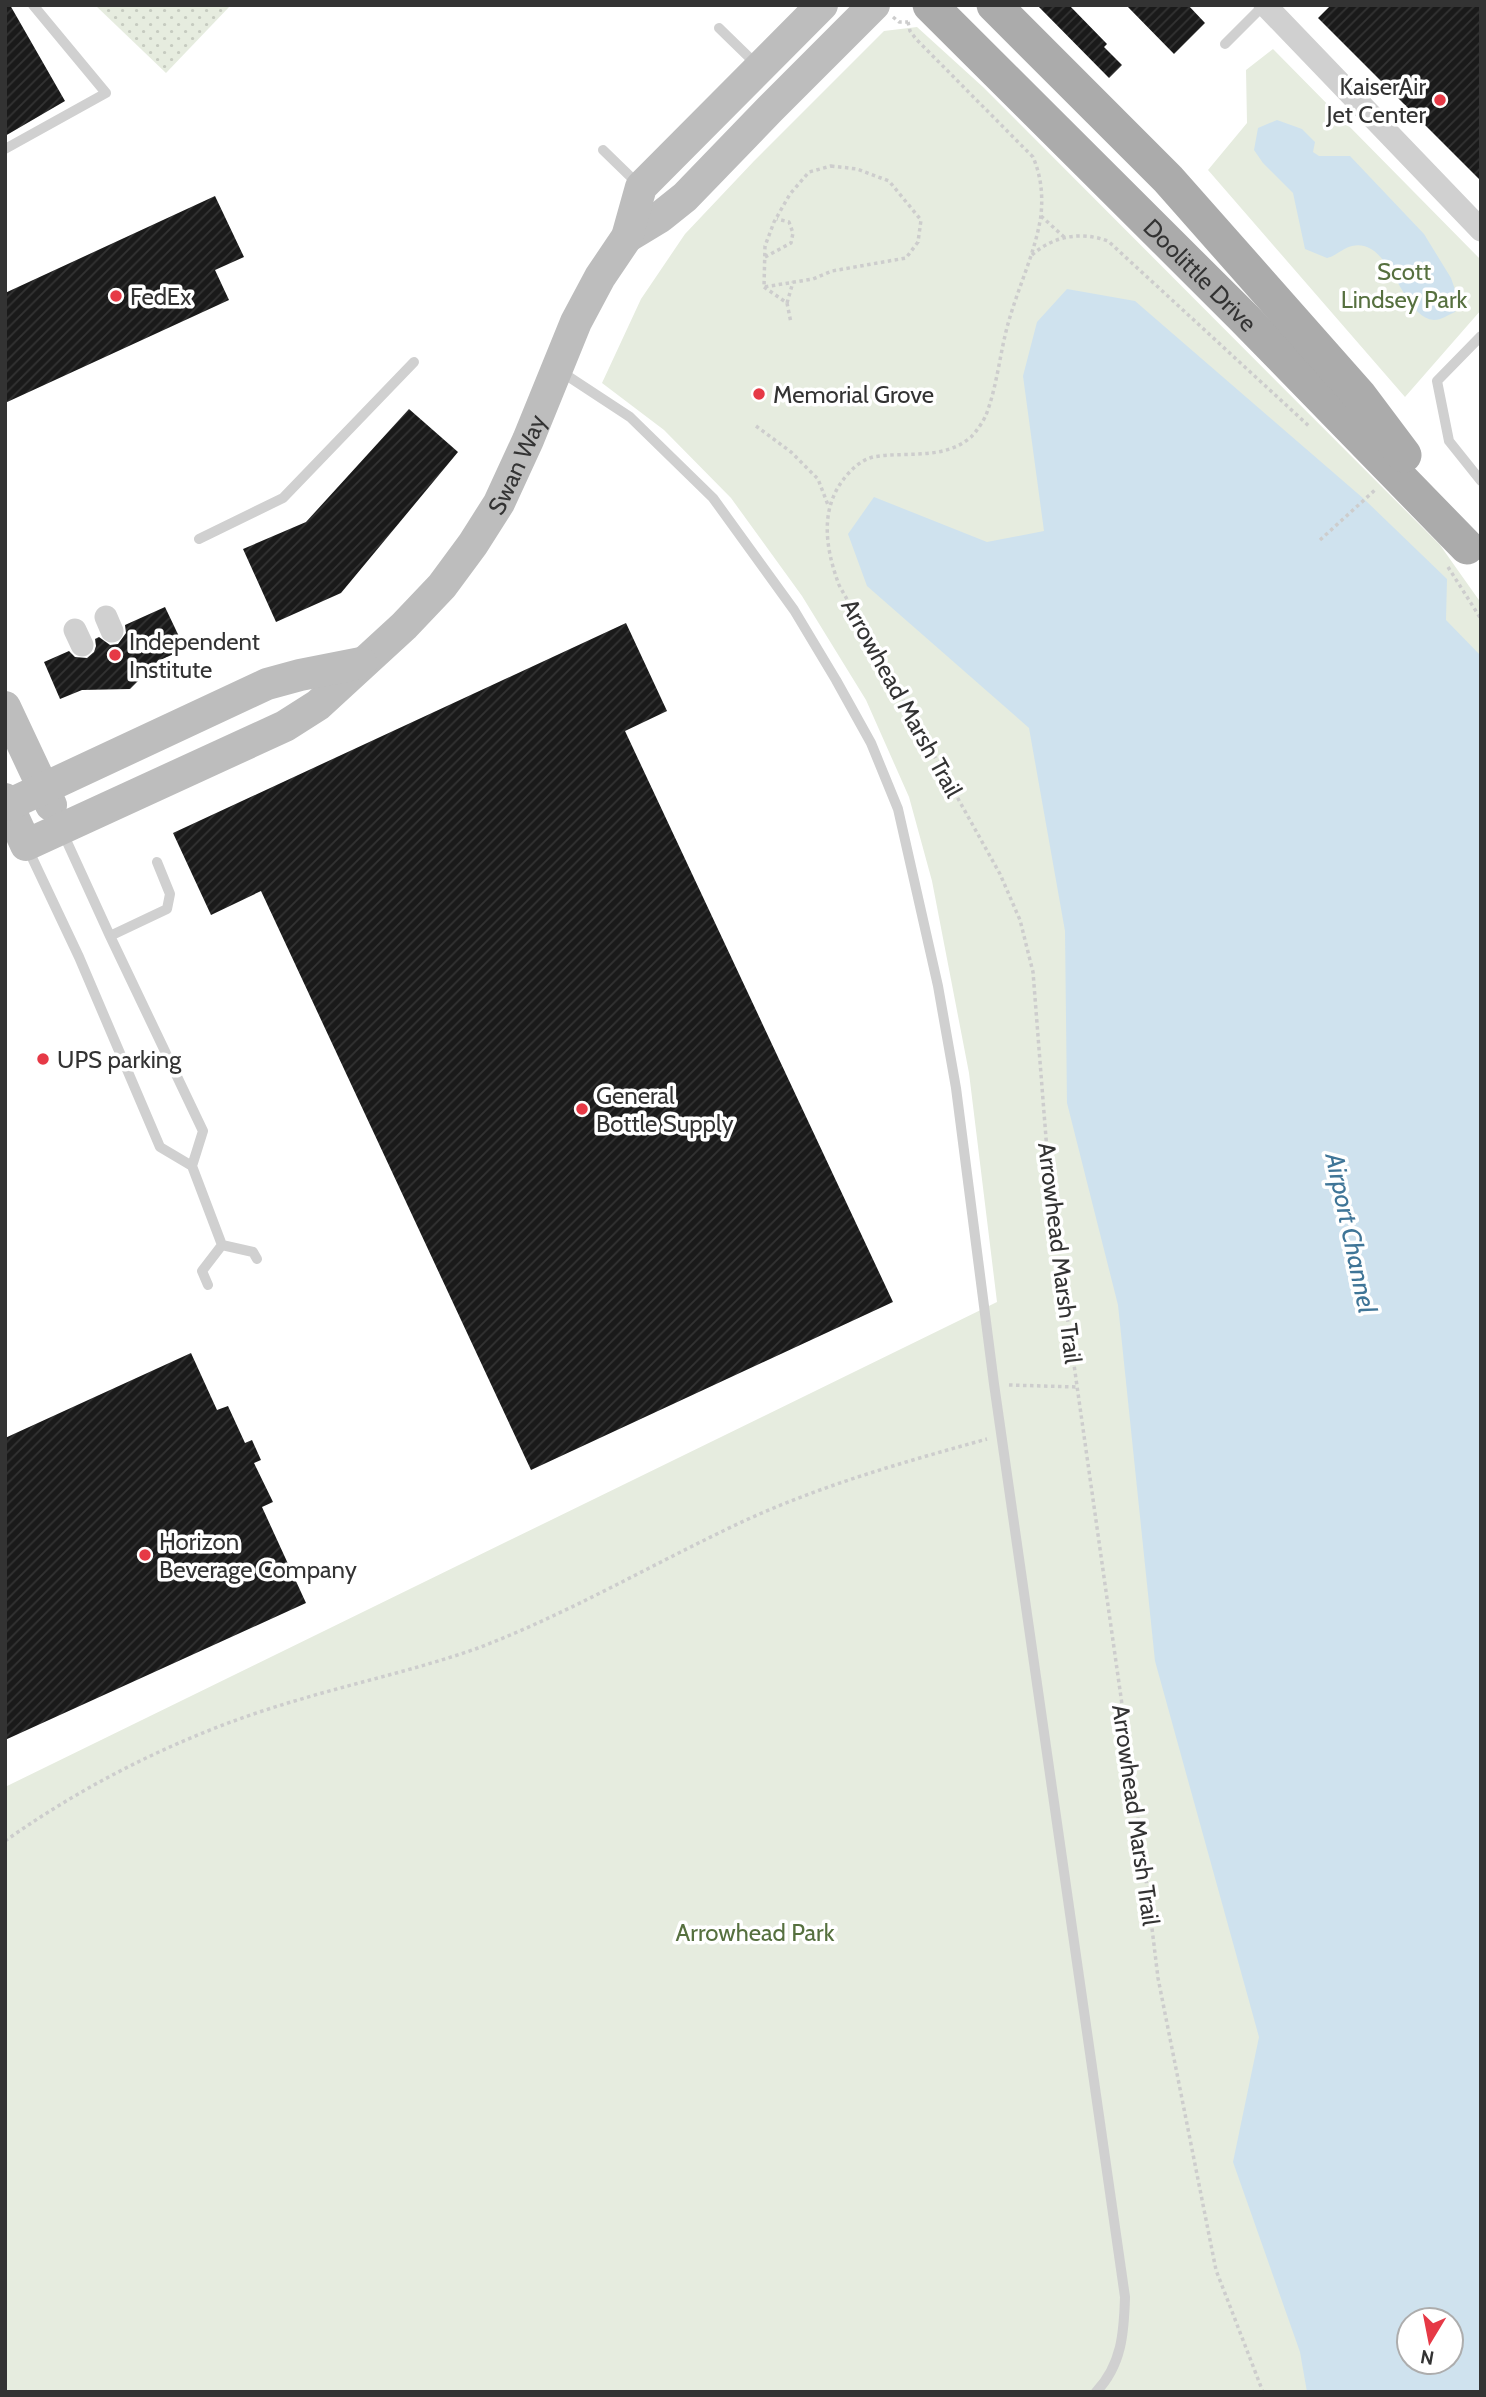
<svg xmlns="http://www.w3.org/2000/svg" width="1486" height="2397" viewBox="0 0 1486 2397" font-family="Cabin,sans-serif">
<defs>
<pattern id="grass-dots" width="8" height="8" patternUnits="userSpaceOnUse" patternTransform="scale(1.75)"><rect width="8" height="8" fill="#e6ecdf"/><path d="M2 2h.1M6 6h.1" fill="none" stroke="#c6cbc0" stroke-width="1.8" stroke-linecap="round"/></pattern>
<pattern id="building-hatch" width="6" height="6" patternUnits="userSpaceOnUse" patternTransform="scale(1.75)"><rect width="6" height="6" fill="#1a1a1a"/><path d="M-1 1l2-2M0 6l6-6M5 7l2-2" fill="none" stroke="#333"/></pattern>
</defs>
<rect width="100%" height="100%" fill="#fff"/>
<!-- grass -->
<path fill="url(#grass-dots)" d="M95 5H231L166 73Z"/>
<!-- green -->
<path fill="#e6ecdf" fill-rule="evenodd" d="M917 27 983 87 1440 545 1481 603V2392H5V1787L997 1302 969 1073 932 881 909 797 866 700 802 596 731 498 664 430 602 383 641 299 685 234 754 161 884 31ZM1409 2320H1451V2362H1409Z
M1273 49 1481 260V310L1405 397 1208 170 1247 123 1246 70Z"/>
<!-- water -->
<path fill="#cfe2ee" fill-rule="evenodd" d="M1277 120 1302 129 1315 142 1313 152 1319 156H1350L1424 234 1451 278 1459 301 1455 312C1448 315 1441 320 1434 320 1401 318 1392 237 1352 246 1343 248 1336 256 1327 258L1305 249 1293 193 1263 163 1254 150 1258 128Z
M1067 289 1135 301 1364 499 1447 579 1446 620 1481 656V2392H1307L1300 2352 1233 2162 1259 2037 1155 1661 1118 1305 1067 1103 1065 931 1029 728 867 586 848 534 874 497 987 542 1044 531 1023 376 1037 322ZM1409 2320H1451V2362H1409Z"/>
<!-- building -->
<path fill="url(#building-hatch)" d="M5 5H10L65 101 5 136Z
M1037 5H1069L1107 44 1104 47 1122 65 1109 78Z
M1126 5H1188L1205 23 1174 54Z
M1331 5H1481V181L1318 18Z
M215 196 244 257 215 270 229 300 5 403V293Z
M409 409 458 452 341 593 276 622 243 549 306 522Z
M165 607 185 649 158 661 130 689 82 690 60 699 44 662 69 651 75 657 87 658 94 652 96 646 95 639 99 637 110 645 118 644 126 633 125 625Z
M626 623 667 711 625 731 893 1302 531 1470 261 891 211 915 173 833Z
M191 1353 217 1410 228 1406 245 1443 252 1440 261 1460 254 1463 273 1502 262 1507 306 1603 5 1740V1438Z"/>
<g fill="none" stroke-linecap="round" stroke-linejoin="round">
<!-- path -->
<path stroke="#cdcdcd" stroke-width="3.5" stroke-dasharray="3.5 3.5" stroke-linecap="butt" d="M893 17 899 22H908
M908 22 910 31 916 39 1033 157C1041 176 1043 194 1041 215 1036 250 1020 283 1010 317 1000 349 998 384 986 415 983 422 976 432 971 437 943 461 905 451 873 457 862 460 854 467 847 475 819 507 825 547 839 585L1000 874 1020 920 1033 972 1051 1202 1142 1846 1158 1978 1216 2270 1263 2392
M831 166 857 169 889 181 921 220 918 242 906 258 832 271 813 279 764 287 765 246 774 222 790 194 809 172Z
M1041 216 1064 237
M1032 255C1053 236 1081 231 1108 241L1310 427
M765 257 791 243 793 233 789 222 777 219
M764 287 787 303 791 323
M787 303 793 282
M756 426 791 452 818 479 828 505
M1320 540 1375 490
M1448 567 1481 619
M1009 1385 1077 1387
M5 1841C94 1778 194 1730 298 1700 358 1682 419 1669 478 1648 570 1613 654 1563 744 1521 822 1485 904 1462 987 1439"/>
<!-- lane -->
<path stroke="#d0d0d0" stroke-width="10" d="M719 28 758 66
M1225 44 1264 5
M5 149 106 93 33 5
M603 150 639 185
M1481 336 1437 381 1449 441 1481 481
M560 371 630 417 713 498 794 610 836 680 871 743 898 809 938 986 956 1088 994 1384 1125 2297C1124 2332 1122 2365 1096 2392
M199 539 283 498 414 362
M27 847 79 957 160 1147 192 1166 203 1131 110 936 62 831
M110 936 167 909 170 894 157 862
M192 1166 222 1245
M208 1285 202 1271 222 1245 253 1252 257 1259"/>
<!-- street -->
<path stroke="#d0d0d0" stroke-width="23" d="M1265 5 1481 230
M106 617 112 631
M75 630 82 645"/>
<!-- secondary -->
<g stroke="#bdbdbd" stroke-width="32">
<path d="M627 237 660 217 685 197 770 109 874 5"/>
<path d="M5 707 51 805"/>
<path id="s1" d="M5 799 26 845 285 726 318 705 404 626 442 586 473 544 499 503 528 440 576 322 600 277 627 237 641 187 822 5"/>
<path d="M8 805 267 684 300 675 361 663"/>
</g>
<!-- primary -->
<g stroke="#ababab" stroke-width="35">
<path id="s2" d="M930 5 1243 317 1467 547"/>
<path d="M994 5 1168 179 1359 395 1404 455"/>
</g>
</g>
<!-- markers -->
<g fill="#e63946" stroke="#fff" stroke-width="2.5">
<circle cx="1440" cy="100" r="7"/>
<circle cx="116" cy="296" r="7"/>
<circle cx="759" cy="394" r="7"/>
<circle cx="115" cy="655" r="7"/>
<circle cx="43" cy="1059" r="7"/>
<circle cx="582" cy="1109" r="7"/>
<circle cx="145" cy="1555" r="7"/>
</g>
<g text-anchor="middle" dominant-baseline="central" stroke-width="7" stroke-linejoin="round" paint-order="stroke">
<!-- poi labels -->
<g font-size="24" fill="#333" stroke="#fff" text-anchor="start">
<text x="1426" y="86" text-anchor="end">KaiserAir<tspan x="1426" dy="28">Jet Center</tspan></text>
<text x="130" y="296">FedEx</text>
<text x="773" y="394">Memorial Grove</text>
<text x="129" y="641">Independent<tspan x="129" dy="28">Institute</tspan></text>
<text x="57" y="1059">UPS parking</text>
<text x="596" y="1095">General<tspan x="596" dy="28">Bottle Supply</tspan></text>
<text x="159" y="1541">Horizon<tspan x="159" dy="28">Beverage Company</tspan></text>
</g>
<!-- park labels -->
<g font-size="24" fill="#56703f" stroke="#fff">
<text x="1404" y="271">Scott<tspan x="1404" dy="28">Lindsey Park</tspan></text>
<text x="755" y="1932">Arrowhead Park</text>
</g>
<!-- street labels -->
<g font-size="24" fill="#333" stroke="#fff">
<text stroke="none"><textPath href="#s2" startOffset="382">Doolittle Drive</textPath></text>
<text stroke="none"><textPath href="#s1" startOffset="690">Swan Way</textPath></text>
<text transform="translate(902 698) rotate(61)">Arrowhead Marsh Trail</text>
<text transform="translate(1060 1253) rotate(83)">Arrowhead Marsh Trail</text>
<text transform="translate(1136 1815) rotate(82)">Arrowhead Marsh Trail</text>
</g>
<!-- water labels -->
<g font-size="26" font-style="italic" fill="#3f7597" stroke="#fff">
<text transform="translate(1351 1233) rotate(78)">Airport Channel</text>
</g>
</g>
<!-- border -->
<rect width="1486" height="2397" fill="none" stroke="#333333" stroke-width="14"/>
<!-- north arrow -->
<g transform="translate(1430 2341) rotate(190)"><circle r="33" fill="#ffffff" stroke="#adadad" stroke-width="2"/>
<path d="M0-5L12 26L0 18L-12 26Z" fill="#e63946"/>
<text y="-10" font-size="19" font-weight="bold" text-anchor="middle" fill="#333333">N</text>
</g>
</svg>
